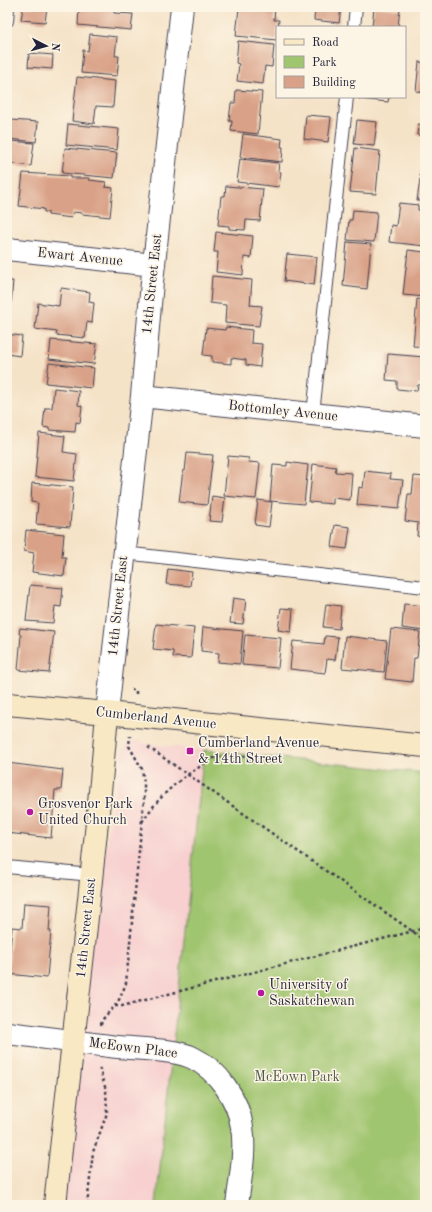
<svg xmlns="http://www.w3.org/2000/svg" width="432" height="1212" viewBox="0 0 432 1212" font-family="'Old Standard TT',serif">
<rect width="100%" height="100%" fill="#fcf5e5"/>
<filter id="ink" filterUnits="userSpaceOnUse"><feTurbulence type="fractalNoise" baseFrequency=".025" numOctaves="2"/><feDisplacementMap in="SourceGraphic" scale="8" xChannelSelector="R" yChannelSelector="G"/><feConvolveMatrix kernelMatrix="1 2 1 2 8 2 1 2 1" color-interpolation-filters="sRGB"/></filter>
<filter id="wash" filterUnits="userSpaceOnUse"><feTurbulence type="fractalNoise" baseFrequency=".012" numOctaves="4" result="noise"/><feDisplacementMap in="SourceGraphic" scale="16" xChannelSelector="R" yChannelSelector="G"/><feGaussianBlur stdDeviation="0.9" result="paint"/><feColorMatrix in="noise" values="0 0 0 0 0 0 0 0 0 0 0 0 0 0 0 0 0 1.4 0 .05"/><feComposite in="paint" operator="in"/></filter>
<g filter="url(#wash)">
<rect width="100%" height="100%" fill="#f5e3c8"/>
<!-- built -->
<path fill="#f7d0cf" d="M137 740 146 744 224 752 242 760 425 1205H55L76 1017 121 760 123 750 128 743Z"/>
<!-- green -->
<path fill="#a0c56f" stroke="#617455" d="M204 750 425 773V1205H156Z"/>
<g id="blocks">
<!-- building -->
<path fill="#d9a187" d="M23 7H47L45 22 21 20Z
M79 7H114V13L133 14 131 30 78 25Z
M239 7H275L274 20H279L278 27H277V40L236 36Z
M315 7H341L339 23 314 20Z
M374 7 400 9 398 27H372Z
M90 34 117 37 115 56H119L117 76 81 73 83 50 88 51Z
M238 41 274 45 272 67 265 66 263 84 237 81 239 64 236 63Z
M29 53 53 55 52 69 28 67Z
M419 62 425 63V107H421L422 92 416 91Z
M77 77 115 81 113 107 96 106 94 124 72 121Z
M236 90 262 92 258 134 231 131 232 121H229L231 103H235Z
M359 97H389L388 102 359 99Z
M306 115 331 117 328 142 304 139Z
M11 120 38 122 36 142 9 139Z
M357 120 377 122 374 146 354 144Z
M68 124 119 129 117 150 66 145Z
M418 124 425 125V136L417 135Z
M243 134 282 139 281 147H283L282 162 240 157Z
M9 141 34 143 31 166 7 163Z
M65 148 117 153 114 178 62 173Z
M355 148 380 151 376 194 350 192Z
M422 155 425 156V177L420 176Z
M240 159 279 163 278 171 281 172 279 187 237 182Z
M23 173 70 176V178H90L89 180 106 182 105 187 113 188 110 217 82 214V213L73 212 72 218 48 215V212H44V209L19 206Z
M420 179 425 180V201H417Z
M226 186 263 189 260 221 246 220 245 230 229 229V226L218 225 221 196H225Z
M399 203 418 205V210L425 211V246L389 242 391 225 396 226Z
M353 210 377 212 374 242 347 240 349 220H352Z
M216 232 253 236 251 258 244 257 243 275 216 272 218 252H214Z
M347 242 371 244 367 289 343 286Z
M408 250 425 252V297L403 295Z
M287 254 317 257 314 285 284 281Z
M212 276 252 280 250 305 262 306 259 326 225 323 226 305 210 303Z
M7 281H13L11 305 7 304Z
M61 288 90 292 89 302 94 303 92 323 87 322 85 338 56 335 57 332 35 329 38 303 59 306Z
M417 299 425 300V347L413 346Z
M226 327 252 330 251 343 262 344 260 367 246 365V360L231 358V364L212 362V356L203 355 206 328 225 330Z
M7 334 22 336 20 356 7 354Z
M51 340 97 344 94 364 49 359Z
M388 354 425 357V385H418L417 391 397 389V381L386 380Z
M49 363 94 368 92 388 46 383Z
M54 388 79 391 78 405 82 406 80 423 76 422 75 432 49 430V428L43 427 45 408H52Z
M39 433 65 436 63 452 77 454 74 481 35 477Z
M187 453 213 455 207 505 179 502 183 470 185 471Z
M228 456 249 458 248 462 260 463 256 499 224 496Z
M287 462 308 465 304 504 270 501 273 465 287 466Z
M313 464 336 467 335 472 352 473 350 500 333 498V504L309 502Z
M365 471 391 474 390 479 403 480 399 509 357 505 359 487 363 488Z
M414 476 425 477V537L417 536 418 523 405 521 408 494H412Z
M32 483 73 487 70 527 36 524 38 503 31 502Z
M212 496 225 498 222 522 209 521Z
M258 500 272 502 269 527 255 525Z
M335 525 350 527 347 549 332 547Z
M26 530 64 534 62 557H66L64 576 32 572 34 553 24 551Z
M168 569 192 572 190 586 166 584Z
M30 585 63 588 61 607 55 606 53 623 26 621Z
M233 598 246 600 243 624 230 623Z
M326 604 341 606 339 629 323 627Z
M404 604 425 606V631L402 628Z
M281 608 293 609 291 632 278 630Z
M156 624 194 628 191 658 173 657V651L153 649Z
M203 627 243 631 240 664 218 662 219 653 201 651Z
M20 628 54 632 49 673 18 670 21 635 19 634Z
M391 629 420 632 417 658H414L412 682 385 679Z
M245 635 281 638 278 668 242 665Z
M325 636 338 637 335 660 327 659 325 673 290 669 293 641 324 644Z
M345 636 387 641 384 672 342 668Z
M7 763 63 770 61 790H55L51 838 7 833Z
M24 903 51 905 49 931H51L47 978 8 974 12 927 22 928Z"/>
</g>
</g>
<g filter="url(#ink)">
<use href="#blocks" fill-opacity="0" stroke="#423f50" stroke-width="1"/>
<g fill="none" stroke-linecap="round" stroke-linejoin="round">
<!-- lane casing -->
<g stroke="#423f50" stroke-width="14">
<path id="lane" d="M7 21 8 7
M354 27 356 7
M313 414 347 97
M124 553 425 587
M7 867 92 875"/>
</g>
<!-- street casing -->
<g stroke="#423f50" stroke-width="24">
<path id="street" d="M7 249 154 265
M142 396 425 426
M107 713 142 396 152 282 182 7
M7 1033C44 1037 81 1043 118 1047 138 1049 176 1049 193 1058 218 1070 238 1099 242 1127 246 1152 240 1180 237 1205"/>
</g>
<!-- secondary casing -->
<g stroke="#423f50" stroke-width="24">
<path id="secondary" d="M7 704 107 713 425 746
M55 1205C72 1041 94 877 107 713"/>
</g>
<!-- path -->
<path stroke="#423f50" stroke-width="2.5" stroke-dasharray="3 3" stroke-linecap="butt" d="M131 690H136V696
M148 747 425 940
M142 822C157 799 175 782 198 768 202 765 207 761 211 759 221 755 235 756 246 756
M115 1006H122L425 928
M101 1025C102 1017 110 1012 114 1007 120 1000 123 991 126 983L144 800V783L142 769 129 746 130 736
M87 1205 93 1152 107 1113 106 1090 99 1067"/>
<!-- lane -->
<use href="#lane" stroke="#fff" stroke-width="12"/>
<!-- street -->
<use href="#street" stroke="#fff" stroke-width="22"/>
<!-- secondary -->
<use href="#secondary" stroke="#f8e8c3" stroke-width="22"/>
</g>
</g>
<!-- markers -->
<g fill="#b5179e" stroke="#fcf5e5" stroke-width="1.5">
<rect x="186" y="747" width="8" height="8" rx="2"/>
<circle cx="30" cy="812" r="4"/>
<circle cx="261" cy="993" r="4"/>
</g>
<g text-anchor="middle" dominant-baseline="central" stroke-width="3" stroke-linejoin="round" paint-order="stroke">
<!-- street labels -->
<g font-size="14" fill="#22223b" stroke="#fcf5e5">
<text transform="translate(80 257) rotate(6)">Ewart Avenue</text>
<text transform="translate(152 284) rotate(-84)">14th Street East</text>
<text transform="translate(283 411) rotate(6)">Bottomley Avenue</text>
<text transform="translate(118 606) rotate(-84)">14th Street East</text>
<text transform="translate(156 718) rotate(6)">Cumberland Avenue</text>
<text transform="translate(86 928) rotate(-84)">14th Street East</text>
<text transform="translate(133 1048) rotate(7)">McEown Place</text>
</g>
<!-- poi labels -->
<g font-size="14" fill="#22223b" stroke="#fcf5e5" text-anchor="start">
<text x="198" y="743">Cumberland Avenue<tspan x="198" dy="16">&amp; 14th Street</tspan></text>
<text x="38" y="804">Grosvenor Park<tspan x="38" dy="16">United Church</tspan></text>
<text x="269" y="985">University of<tspan x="269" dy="16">Saskatchewan</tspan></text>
</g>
<!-- park labels -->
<g font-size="14" fill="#4e5b4d" stroke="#fcf5e5">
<text x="297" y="1077">McEown Park</text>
</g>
</g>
<!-- margin -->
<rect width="432" height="1212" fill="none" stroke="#fcf5e5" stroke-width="24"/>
<!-- legend -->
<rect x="276" y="26" width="130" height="72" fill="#fcf5e5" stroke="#a5a1a1"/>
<rect x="284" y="39" width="20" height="6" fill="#f8e8c3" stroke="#a5a1a1"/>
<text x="312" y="46" font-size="12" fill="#22223b">Road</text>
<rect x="284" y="56" width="20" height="12" fill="#a0c56f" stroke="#a5a1a1"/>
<text x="312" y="66" font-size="12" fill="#22223b">Park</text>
<rect x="284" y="76" width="20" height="12" fill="#d9a187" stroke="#a5a1a1"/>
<text x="312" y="86" font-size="12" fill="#22223b">Building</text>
<!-- north arrow -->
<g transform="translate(46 46) rotate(96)" stroke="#fcf5e5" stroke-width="3" paint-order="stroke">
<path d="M0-3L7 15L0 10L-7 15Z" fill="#22223b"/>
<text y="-6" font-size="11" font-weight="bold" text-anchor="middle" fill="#22223b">N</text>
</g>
</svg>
